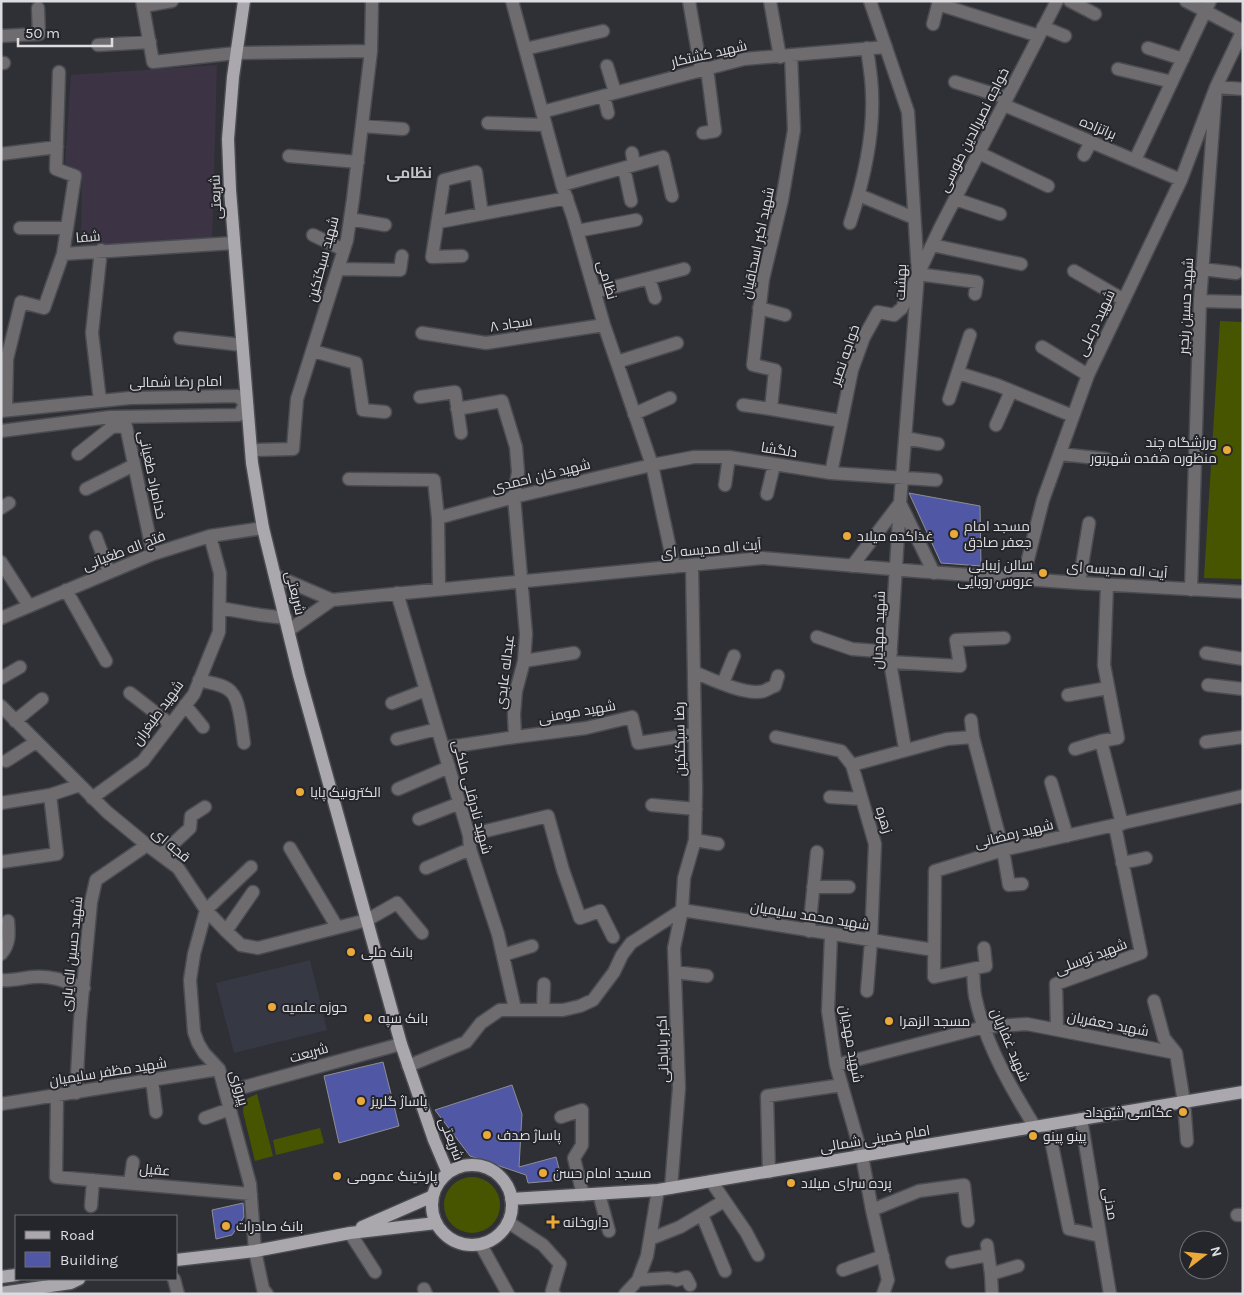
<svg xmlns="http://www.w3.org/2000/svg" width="1244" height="1295" viewBox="0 0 1244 1295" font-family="Karla,Cairo,sans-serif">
<rect width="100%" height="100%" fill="#2f3035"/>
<!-- built -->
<path fill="#363843" d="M310 960 327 1030 234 1053 216 983Z"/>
<!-- medical -->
<path fill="#3c3444" d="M217 65 212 242 81 247 82 176 65 163 71 75Z"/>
<!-- grass -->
<path fill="#485500" d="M1220 321 1243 322V579L1204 578Z
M257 1094 273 1156 255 1161 243 1112 244 1100Z
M320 1128 324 1143 276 1155 273 1140Z
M444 1205a28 28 0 1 1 56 0a28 28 0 1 1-56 0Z"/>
<!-- building -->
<path fill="#5057a5" stroke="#8d8e94" d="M909 493 980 506 981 566 941 563Z
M383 1062 399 1126 339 1143 324 1076Z
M512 1085 522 1114 519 1167 556 1157 562 1180 528 1183 526 1175 470 1156 435 1110Z
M243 1203 244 1217 232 1235 216 1239 212 1210Z"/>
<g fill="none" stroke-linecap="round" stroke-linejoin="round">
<!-- minor casing -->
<g stroke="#4b4c51" stroke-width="15">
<path id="minor" d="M142 1 153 62 236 53 371 51
M512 1 562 185 573 217 604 325 652 465 674 567
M689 1 701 70
M770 1 780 57
M870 1 908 112 918 274 900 503 890 662 905 749
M1070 1 1095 14
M1186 1 1243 31
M938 4 1039 36
M144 6 172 1
M933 24 939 1
M1043 27 1065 36
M1 36 39 34 38 8
M98 45 150 42
M1148 48 1183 59
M525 49 603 31
M791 55 794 130 782 200 763 279 753 365 775 370 771 409 841 421
M1 63H4
M607 66 615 92
M1118 69 1172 82
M955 82 1007 98
M604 96 608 113
M1004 105 1181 180
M542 112 744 59 886 47
M488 123 546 125
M362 126 403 129
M703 133 715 131 707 68
M632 153 634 165
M979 153 1048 186
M1 154 57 147
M1084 155 1091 142
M289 156 358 162
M1135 160 1210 1
M624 168 631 201
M562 185 663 157 672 196
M859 195 914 218
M955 199 1000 214
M350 219 385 225
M439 222 567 198
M850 223C863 183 874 138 872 94 872 79 869 64 867 48
M20 228H67
M577 231 636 220
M313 235 344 250
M932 245 1021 264
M63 254 234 243
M462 256 432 257 444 180 476 172 482 214
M338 269 400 270 402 256
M1202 269 1236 273
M1074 271 1124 300
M918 274 977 282 975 294
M649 278 655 298
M595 292 684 269
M1200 301 1243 302
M759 308 785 315
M422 333 486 343 604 325
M180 338 242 345
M1042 347 1088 375
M313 351 356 363 363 410 385 412
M617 362 677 343
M958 373 997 385 1073 416
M420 397 455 392 461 433
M949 399 970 335
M100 401 92 333 101 250
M743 405 771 409
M457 409 502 401 516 447 518 472 514 497 526 634 524 661 516 691 514 714 515 737
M6 410 7 359 21 302 44 308 63 254 75 176 56 169 59 72
M1 411 130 398 237 396 246 403 239 415 110 417 1 431
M634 414 670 398
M110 417 112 427 126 426 153 554
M996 425 1011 391
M905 438 938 444
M251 450 293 449 297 399 347 240 353 199 371 51 372 1
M78 454 112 427
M1060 454 1106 459
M831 473 852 370 864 337 878 312 894 315 902 308 940 228 1057 1
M349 479 434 480 438 518 439 589
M725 485 729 457
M86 489 134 465
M767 494 774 465
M1 508 9 503
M438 518 514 497 652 465 694 457H729L831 473 936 480
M96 537 109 572
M1 562 29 606
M852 566 900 503 934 573
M276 576 332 600
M1023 579 1043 500 1088 375 1181 180 1216 87 1243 89
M1079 583 1089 523
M1107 585 1104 665 1118 738 1101 741 1122 824
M66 590 106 661
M1191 590 1200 301 1216 87 1243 30
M397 593 469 835 470 849 498 934 515 1009
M220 608 260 615 286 618
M1 618 153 554 210 536 263 528
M289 630 332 600 762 558 915 571 1079 583 1243 592
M817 637 852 649 891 652
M1206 653 1243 659
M524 661 574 653
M890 662 960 666 956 640 1004 638
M694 672C711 679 746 696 764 691 767 690 771 687 775 686L778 676
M1 678 20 667
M199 680C209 683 226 684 232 693 240 701 242 731 244 743
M723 683 734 656
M1208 685 1243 689
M130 693 170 724
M1068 695 1108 688
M392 703 426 690
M185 705 203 727
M1 706 107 812 147 845 178 868 206 910 226 931 241 945 258 948 367 920 397 903 422 933
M971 720 973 737 1003 850 1009 885 1022 884
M15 721 42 699
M776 737 841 751 852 765
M397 739 437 729
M1206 742 1243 737
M443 748 515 737 586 728 632 717 638 743 695 734
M1075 749 1101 741
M6 761 36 742
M1051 782 1067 836
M398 789 449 767
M830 797 862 799
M92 798 143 761 194 694 219 632 220 573 210 536
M1 803 50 795 80 785
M652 805 696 809
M419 819 460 803
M469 835 548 816 563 870 580 918 600 911 613 937
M695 840 718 844
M290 848 337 927
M161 855 190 828 191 816 205 807
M1 862 57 854 50 795
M1122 863 1146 858
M251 867 206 910 194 954 190 980 194 1032 198 1043 204 1053 219 1069 250 1184 255 1251 263 1289 267 1294
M426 868 470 849
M813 887H849
M682 910 934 950
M226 931 253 892
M809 931 817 852
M831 935 828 1011 836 1065 862 1156 872 1210 888 1280 883 1294
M984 948 986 966 934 977 935 871 1003 850 1243 796
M1 954C10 944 9 934 8 921
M503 955 532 946
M973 969C974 979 973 990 976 1000 986 1045 1011 1088 1035 1127
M675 972 707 976
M1 980C13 981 22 978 33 977 52 975 67 982 84 988
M867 991 871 941 875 844 852 765 947 739 973 737
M1154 1001 1164 1038 1176 1053
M543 1010 544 984
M1057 1029 1056 984 1141 953 1115 826
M836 1065 984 1027 1027 1024 1176 1053 1184 1102 1187 1141
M408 1066 466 1042 481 1023 500 1010H563L580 1006 593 1000 614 972 622 955 631 943 682 910
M152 1080 156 1112
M226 1092 401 1044
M76 1093 80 1021 91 902 96 880 147 845
M57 1096 56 1177 251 1194
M1 1104 219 1069
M561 1117 582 1110V1145L574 1158 583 1195
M205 1118 230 1109
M1081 1119 1110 1294
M1048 1125 1069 1229 1100 1236
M769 1172 767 1096 842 1085
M711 1181 746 1232 758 1255
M130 1183 133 1162
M671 1188 679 1088 674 948 682 910 684 878 695 840 696 789 692 565
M599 1194 609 1231
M91 1206 93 1180
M872 1210 919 1191 964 1185 968 1221
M702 1215 725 1271
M1237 1215H1243
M508 1222 543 1245 560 1264 552 1291 554 1294
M350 1233 375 1272
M650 1239 680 1227 724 1201
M481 1245 508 1294
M987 1245 991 1274 992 1294
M952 1262 988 1255
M843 1270 883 1256
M991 1274 1018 1266
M174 1279 178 1294
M638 1280 669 1278 677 1280 686 1277 690 1285
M424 1289 426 1294
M625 1294 638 1280 647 1256 658 1190"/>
</g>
<!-- major casing -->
<g stroke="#4b4c51" stroke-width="15">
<path id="major" d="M244 1 233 77 228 139 230 190 252 463 263 528 299 675 401 1044 434 1140 448 1173
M432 1205a40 40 0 1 1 80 0a40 40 0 1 1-80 0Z
M511 1199 658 1190 1243 1092
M362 1227 433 1196
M176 1260 255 1251 350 1233 436 1223
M1 1277 16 1275
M1 1293 71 1283 79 1279"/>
</g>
<!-- minor -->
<use href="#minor" stroke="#6e6c6f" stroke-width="12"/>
<!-- major -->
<use href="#major" stroke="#aaa8ad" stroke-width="12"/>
</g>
<!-- markers -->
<g fill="#eba93a" stroke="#25262b" stroke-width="2">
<circle cx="1227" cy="450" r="5"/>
<circle cx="954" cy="534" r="5"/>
<circle cx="847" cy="536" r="5"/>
<circle cx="1043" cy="573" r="5"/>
<circle cx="300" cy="792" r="5"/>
<circle cx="351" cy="952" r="5"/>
<circle cx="272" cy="1007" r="5"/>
<circle cx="368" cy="1018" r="5"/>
<circle cx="889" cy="1021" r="5"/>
<circle cx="361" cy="1101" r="5"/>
<circle cx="1183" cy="1112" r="5"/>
<circle cx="487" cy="1135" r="5"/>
<circle cx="1033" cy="1136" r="5"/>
<circle cx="543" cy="1173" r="5"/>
<circle cx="337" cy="1176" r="5"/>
<circle cx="791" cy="1183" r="5"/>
<path d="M550.5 1214.5h5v5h5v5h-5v5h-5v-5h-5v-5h5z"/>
<circle cx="226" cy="1226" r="5"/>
</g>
<g text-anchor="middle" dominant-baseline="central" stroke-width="4" stroke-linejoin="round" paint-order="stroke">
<!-- street labels -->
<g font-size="14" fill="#dddde1" stroke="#25262b">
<text transform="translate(709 54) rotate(-13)">شهید کشتکار</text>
<text transform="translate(1098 128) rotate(23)">براتزاده</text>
<text transform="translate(974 130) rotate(-63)">خواجه نصیرالدین طوسی</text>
<text transform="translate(216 197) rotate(-93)">شریعتی</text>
<text transform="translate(88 237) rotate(-5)">شفا</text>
<text transform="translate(758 243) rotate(-78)">شهید اکبر اسحاقیان</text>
<text transform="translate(323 259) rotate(-75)">شهید سبکتکین</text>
<text transform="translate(607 280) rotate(74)">نظامی</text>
<text transform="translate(901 282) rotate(-88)">بهشت</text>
<text transform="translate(1186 306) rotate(-87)">شهید حسین رنجبر</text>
<text transform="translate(1096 323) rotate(-65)">شهید درعلی</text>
<text transform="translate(511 324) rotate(-9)">سجاد ۸</text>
<text transform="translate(845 355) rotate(-71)">خواجه نصیر</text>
<text transform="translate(176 382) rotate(-1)">امام رضا شمالی</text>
<text transform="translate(779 450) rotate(9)">دلگشا</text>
<text transform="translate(152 475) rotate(78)">خدامراد طغیانی</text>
<text transform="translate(541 476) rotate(-14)">شهید خان احمدی</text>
<text transform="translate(711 549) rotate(-5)">آیت اله مدیسه ای</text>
<text transform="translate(124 551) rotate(-21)">فتح اله طغیانی</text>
<text transform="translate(1117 570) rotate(4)">آیت اله مدیسه ای</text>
<text transform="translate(295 593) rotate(76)">شریعتی</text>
<text transform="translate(879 630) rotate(-88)">شهید مهدیان</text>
<text transform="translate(505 672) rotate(-83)">عبداله عابدی</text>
<text transform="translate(577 712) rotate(-10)">شهید مومنی</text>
<text transform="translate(158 713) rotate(-54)">شهید طیغران</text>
<text transform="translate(680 739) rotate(-91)">رضا سبکتکین</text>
<text transform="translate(472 797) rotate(75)">شهید نادرقلی ملکی</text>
<text transform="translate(884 820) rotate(73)">زهره</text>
<text transform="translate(1014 834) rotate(-14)">شهید رمضانی</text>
<text transform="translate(171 845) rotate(40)">قجه ای</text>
<text transform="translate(810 916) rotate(9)">شهید محمد سلیمیان</text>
<text transform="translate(72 954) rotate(-84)">شهید حسین اله یاری</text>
<text transform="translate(1091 957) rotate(-21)">شهید توسلی</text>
<text transform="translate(1108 1024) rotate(11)">شهید جعفریان</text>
<text transform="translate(851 1044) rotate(80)">شهید مهدیان</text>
<text transform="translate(1010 1045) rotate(67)">شهید غفاریان</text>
<text transform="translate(663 1049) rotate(-92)">اکبر باباجانی</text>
<text transform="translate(309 1053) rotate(-16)">شریعت</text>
<text transform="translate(108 1072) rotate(-9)">شهید مظفر سلیمیان</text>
<text transform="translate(239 1088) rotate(74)">پیروزی</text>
<text transform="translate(451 1139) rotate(69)">شریعتی</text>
<text transform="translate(875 1139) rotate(-9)">امام خمینی شمالی</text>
<text transform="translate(155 1170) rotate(5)">عقیل</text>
<text transform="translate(1110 1204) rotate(81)">مدنی</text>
</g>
<!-- poi labels -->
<g font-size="14" fill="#dddde1" stroke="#25262b" text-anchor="start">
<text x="1217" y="442" text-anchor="end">ورزشگاه چند<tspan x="1217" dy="16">منظوره هفده شهریور</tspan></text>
<text x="964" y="526">مسجد امام<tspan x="964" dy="16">جعفر صادق</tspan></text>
<text x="857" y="536">غذاکده میلاد</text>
<text x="1033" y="565" text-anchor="end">سالن زیبایی<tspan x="1033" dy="16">عروس رویایی</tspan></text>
<text x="310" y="792">الکترونیک پایا</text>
<text x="361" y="952">بانک ملی</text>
<text x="282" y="1007">حوزه علمیه</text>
<text x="378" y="1018">بانک سپه</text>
<text x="899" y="1021">مسجد الزهرا</text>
<text x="371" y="1101">پاساژ گلریز</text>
<text x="1173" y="1112" text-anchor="end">عکاسی شهداد</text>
<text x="497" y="1135">پاساژ صدف</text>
<text x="1043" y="1136">پینو پینو</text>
<text x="553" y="1173">مسجد امام حسن</text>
<text x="347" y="1176">پارکینگ عمومی</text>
<text x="801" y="1183">پرده سرای میلاد</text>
<text x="563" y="1222">داروخانه</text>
<text x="236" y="1226">بانک صادرات</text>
</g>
<!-- neighbourhood labels -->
<g font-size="15" font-weight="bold" fill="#c3c4ca" stroke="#25262b">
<text x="409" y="173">نظامی</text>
</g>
</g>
<!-- border -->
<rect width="1244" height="1295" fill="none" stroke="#dddde1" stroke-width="5"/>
<!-- legend -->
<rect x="15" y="1215" width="162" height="65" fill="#25262b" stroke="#6f6f74"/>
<rect x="25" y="1231" width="25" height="8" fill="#aaa8ad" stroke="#6f6f74"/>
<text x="60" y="1240" font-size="15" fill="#dddde1">Road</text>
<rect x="25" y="1252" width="25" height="15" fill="#5057a5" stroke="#6f6f74"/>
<text x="60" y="1265" font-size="15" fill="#dddde1">Building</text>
<!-- north arrow -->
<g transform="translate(1204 1255) rotate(74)"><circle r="24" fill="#25262b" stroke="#6f6f74"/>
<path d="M0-4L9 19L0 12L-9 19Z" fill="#eba93a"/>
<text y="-8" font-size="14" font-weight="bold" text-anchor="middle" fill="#dddde1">N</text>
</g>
<!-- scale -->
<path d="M18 38v8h94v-8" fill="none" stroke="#dddde1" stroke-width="2.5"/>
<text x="25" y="38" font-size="15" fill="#dddde1" stroke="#25262b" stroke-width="4" paint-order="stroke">50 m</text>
</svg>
